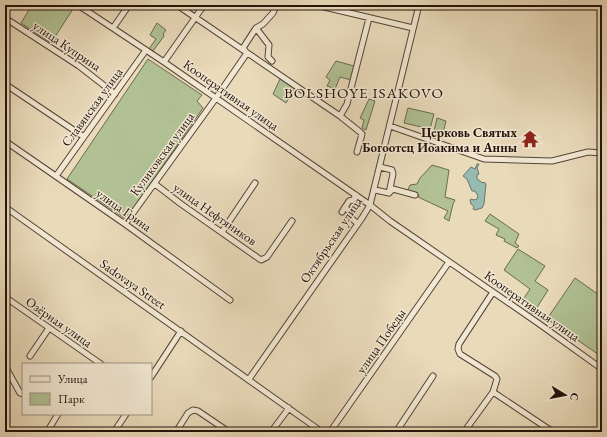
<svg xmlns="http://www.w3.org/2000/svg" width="607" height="437" viewBox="0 0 607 437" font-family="'EB Garamond',serif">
<rect width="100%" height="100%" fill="#e9daba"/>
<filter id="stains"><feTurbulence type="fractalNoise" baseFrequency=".005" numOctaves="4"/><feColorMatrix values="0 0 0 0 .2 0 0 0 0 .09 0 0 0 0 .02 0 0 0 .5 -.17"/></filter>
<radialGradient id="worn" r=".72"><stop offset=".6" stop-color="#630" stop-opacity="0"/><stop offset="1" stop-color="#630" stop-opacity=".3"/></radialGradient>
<!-- green -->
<path fill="#b1c194" stroke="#6a6a50" d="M32 5H67L73 9 51 43 21 23Z
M157 23 166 30 163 34 164 36 153 51 149 49 156 39 150 35Z
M148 59 202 95 197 101 203 108 126 219 67 179Z
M336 61 354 66 351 80 340 77 335 89 327 86 330 80 326 77Z
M280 79 295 89 286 103 273 94Z
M369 99 375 101 366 130 362 128 364 120 360 118Z
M408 108 434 114 430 129 404 123Z
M437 118 446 121 442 137 433 135Z
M432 165 449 170 445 197 455 200 453 204 449 221 444 218 448 211 418 197 419 195 407 192 410 185 417 184 420 178Z
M490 214 519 234 515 243 519 246 517 248 504 241 505 239 496 235 499 229 485 221Z
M518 249 545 266 535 281 548 290 533 314 520 304 530 289 504 270Z
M575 278 602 297V357L547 319Z"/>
<!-- water -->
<path fill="#97bbb0" stroke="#68776e" d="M477 164H479L477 168 479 174 477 175V179L483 183 484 182 486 184 484 204 482 208 475 210 473 209 474 207 471 204 470 200 471 199 474 200 477 199 478 196 475 191H472L467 179 463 176 471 167 475 169Z"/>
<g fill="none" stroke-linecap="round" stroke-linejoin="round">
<!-- minor casing -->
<g stroke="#544437" stroke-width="7">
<path id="minor" d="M78 5 164 62 370 205 390 221 538 323 602 369
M177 5 340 116 360 132 362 134 357 152
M316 5 413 28
M5 18 79 66 115 94
M113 28 129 5
M256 28 269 45 268 57 272 61
M246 52 243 48 256 28 263 24 273 13 276 5
M164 62 204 5
M5 84 84 137
M340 116 347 104 369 18
M390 126 484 159 552 161 588 152 602 153
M5 141 125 224 230 300
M56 176 146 50
M155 184 181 204 261 260 267 257 292 221
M375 190 389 193 393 174 392 170 380 167
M389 193 393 189 415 195
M5 207 322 432
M345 207 351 213 349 216 358 224
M342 212 349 201 353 200 356 195
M125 224 216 98 247 53
M222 232 255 183
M5 297 101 364
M30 356 49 328
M5 366 20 393 23 394
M151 377 181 331
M249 379 362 218 370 205 419 5
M493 392 553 432
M47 432 58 414
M114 432 126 414
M176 432 188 413 193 410 198 411 229 432
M271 432 289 408
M330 432 449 262
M396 432 433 376
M464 432 493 392 497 379 495 376 460 354 458 349 459 344 493 292"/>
</g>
<!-- minor -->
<use href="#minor" stroke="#f1e7d2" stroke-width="5"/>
</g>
<!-- icons -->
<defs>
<g id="temple-bare" transform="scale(1.38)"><path d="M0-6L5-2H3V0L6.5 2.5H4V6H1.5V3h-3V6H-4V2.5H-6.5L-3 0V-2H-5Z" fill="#8f2418" stroke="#f1e7d2" stroke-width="2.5" paint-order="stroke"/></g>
</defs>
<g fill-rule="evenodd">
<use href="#temple-bare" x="530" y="139"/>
</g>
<g text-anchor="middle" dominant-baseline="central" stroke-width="3" stroke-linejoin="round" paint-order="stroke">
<!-- street labels -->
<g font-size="13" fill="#22120b" stroke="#f1e7d2">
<text transform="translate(67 46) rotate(34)">улица Куприна</text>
<text transform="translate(231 95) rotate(35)">Кооперативная улица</text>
<text transform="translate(92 107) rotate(-54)">Славянская улица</text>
<text transform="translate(162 154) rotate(-54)">Куликовская улица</text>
<text transform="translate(124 210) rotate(35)">улица Грина</text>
<text transform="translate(215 214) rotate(35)">улица Нефтяников</text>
<text transform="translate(331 240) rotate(-56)">Октябрьская улица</text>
<text transform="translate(133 284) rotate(35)">Sadovaya Street</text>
<text transform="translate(532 306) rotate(35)">Кооперативная улица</text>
<text transform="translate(59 322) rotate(35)">Озёрная улица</text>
<text transform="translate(381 341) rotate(-55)">улица Победы</text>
</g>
<!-- poi labels -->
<g font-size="13" font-weight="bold" fill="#22120b" stroke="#f1e7d2" text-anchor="end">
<text x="517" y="132">Церковь Святых<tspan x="517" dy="15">Богоотец Иоакима и Анны</tspan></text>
</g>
<!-- quarter labels -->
<g font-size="15" letter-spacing="1" fill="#22120b" stroke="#f1e7d2">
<text x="364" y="92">BOLSHOYE ISAKOVO</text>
</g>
</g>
<!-- margin -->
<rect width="607" height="437" fill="none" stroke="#e9daba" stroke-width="20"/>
<rect x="6" y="6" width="595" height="425" fill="none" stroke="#22120b" stroke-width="2"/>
<rect x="10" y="10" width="587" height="417" fill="none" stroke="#22120b"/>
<!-- legend -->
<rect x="22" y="363" width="130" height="52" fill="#f1e7d2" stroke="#9e9282"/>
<rect x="30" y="376" width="20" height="6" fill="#f1e7d2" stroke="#9e9282"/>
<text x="58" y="383" font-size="12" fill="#22120b">Улица</text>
<rect x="30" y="393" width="20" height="12" fill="#b1c194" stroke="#9e9282"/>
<text x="58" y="403" font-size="12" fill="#22120b">Парк</text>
<!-- north arrow -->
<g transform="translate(565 395) rotate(100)" stroke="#f1e7d2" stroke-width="3" paint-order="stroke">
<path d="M0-3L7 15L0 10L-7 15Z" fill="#22120b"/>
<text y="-6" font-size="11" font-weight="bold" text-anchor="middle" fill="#22120b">С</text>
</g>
<rect width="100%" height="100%" filter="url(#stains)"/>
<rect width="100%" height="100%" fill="url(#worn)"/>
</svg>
